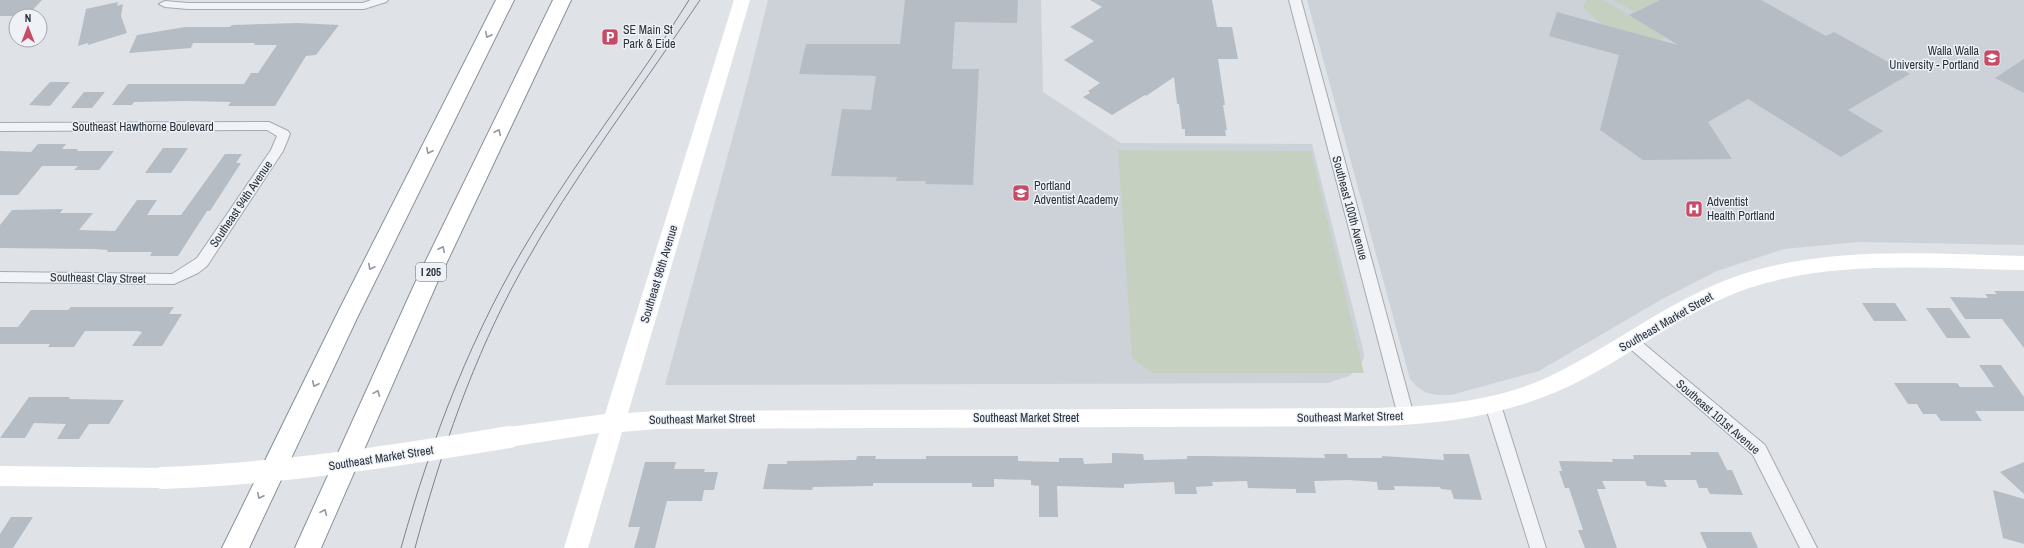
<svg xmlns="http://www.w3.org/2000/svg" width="2024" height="548" viewBox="0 0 2024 548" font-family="'Archivo Narrow',sans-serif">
<rect width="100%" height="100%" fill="#dfe3e7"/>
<!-- built -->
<path fill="#cdd2d9" d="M768 0H1041L1043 92 1121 143 1312 144 1363 349 1364 356 1362 363 1349 376 1328 383 665 385 748 81Z
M1307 0H2024V245L1859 242 1784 249 1717 271 1664 298 1539 371 1451 395H1438L1427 393 1417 387 1410 379Z"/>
<!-- green -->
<path fill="#c6d0c0" d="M1587 0H1604L1666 37 1660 40 1601 24 1584 9 1583 6Z
M1614 0H1660L1634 12Z
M1118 150 1311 151 1364 373H1153L1132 358Z"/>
<!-- building -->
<path fill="#b6bcc4" d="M0 0H42L27 16H0Z
M905 0H1018L1017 23 955 22 952 69H979L973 185 925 184 926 181H896L897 177 831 176 842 109 871 110 876 76 799 74 806 44H900Z
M1090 0H1212L1217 27H1232L1238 59H1218L1225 105H1223L1227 130H1225L1226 136H1185V129H1182L1179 104H1177L1174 77 1146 96 1145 95 1112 115 1083 97 1090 93 1088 91 1100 83 1064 60 1094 41 1070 27 1102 7Z
M1660 0H1761L1826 36 1834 32 1910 74 1848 110 1883 131 1841 157 1748 99 1708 122 1732 159 1643 160 1600 130 1619 55 1549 36 1557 12 1678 45 1629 15Z
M118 2 117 6 123 4 121 16 127 33 88 45V43L78 46 86 9Z
M298 23 339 25 316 55 306 56 275 106H228L231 102 186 101 134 102 132 105H112L128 84H244L251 73H258L277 45H254L255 43H193L191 48 129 53 137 35 185 27H230L232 25Z
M2024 59V93L1995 78Z
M50 82H70L50 106 29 105Z
M84 92H105L92 108H71Z
M38 144H66L62 149H78L77 151H114L99 170H74L78 166H42L18 195H0V151L31 152Z
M163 148H188L171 173H145Z
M225 154H242L236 163H241L210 211H207L178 256H150L152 252H107L108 250 94 249 0 248V225L12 210 63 209 60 213H93L79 230 115 231 137 200H157L147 215H181Z
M1994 291H2024V348L2002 319H1965L1950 297 1988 298 1985 294H1997Z
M1862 303H1895L1907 321H1874Z
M71 307H174L169 314H182L162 346H132L142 332 138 331H85L74 347H48L50 344H0V327H18L31 310H68Z
M1926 308H1950L1971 338H1947Z
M1979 365H2001L2024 397V411H1975L1982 421H1941L1936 414H1923L1917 404H1908L1894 383H1957L1960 387H1994Z
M29 397H70L69 399 124 400 109 424H89L79 439H57L66 424 34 423 25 438H0Z
M1690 452H1718L1727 470H1732L1743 495 1710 494 1707 488H1699L1696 480H1664L1667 487 1647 486 1645 481H1602L1606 489H1597L1617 548H1585L1578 530H1583L1569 488H1565L1559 471H1562L1559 461 1613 462 1612 459H1634L1633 455H1691Z
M1112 453 1143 454 1144 460 1187 459V456H1207L1325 458 1324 454H1347L1348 458H1382V456L1444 460 1443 454H1469L1482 500 1454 499 1451 490 1441 489 1440 487 1394 486 1395 490H1378L1377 482 1348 480 1314 481 1316 493H1296V489L1248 488 1247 481 1212 482 1213 486 1196 487 1197 494H1175L1174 482 1124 484V488L1057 486 1058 517H1039V486L1031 485V480L994 479V487H972V483H873V486L813 487 812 490 763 489 768 464H787V461L856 460 857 456H876L875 459H926V456H1018V461L1059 462V458H1083L1084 464 1112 463Z
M645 462H676L674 469H705L704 472H718L714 490H704L702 501H667L655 548H634L640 527H628Z
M2024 462V494L2000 472Z
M1993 490 2024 499V544L2003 538Z
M11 517H33L13 548H0V534Z
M1700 532H1751L1758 548H1707Z"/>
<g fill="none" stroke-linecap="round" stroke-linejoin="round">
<!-- street casing -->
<g stroke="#a5aab1" stroke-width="2">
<path id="street" d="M371 0H388L386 2 364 9H188L165 7 159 4 165 1 188 3H363Z
M1289 0H1301L1414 416 1411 421 1406 423 1401 421 1398 416Z
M269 122 288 131 290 134 283 151 207 266 198 273 174 284 0 282V272L172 274 197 258 271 150 277 136 267 130 0 131V123Z
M1632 336 1637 338 1765 445 1817 548H1800L1753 455 1627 346 1625 342 1627 338Z
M1493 399 1498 400 1501 405 1546 548H1530L1485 405 1488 400Z"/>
</g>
<!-- highway casing -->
<g stroke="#87919d" stroke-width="2">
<path id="highway" d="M496 0H514L358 316 249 548H222L336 316Z
M553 0H571L437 283 321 548H295L415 283Z"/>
</g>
<!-- street -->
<use href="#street" fill="#f1f3f6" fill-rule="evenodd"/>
<!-- secondary -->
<path fill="#fff" fill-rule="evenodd" d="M734 0H750L628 413 656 411 1378 408C1435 406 1495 402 1548 377 1612 347 1669 300 1737 276 1829 245 1929 254 2024 256V270C1934 269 1837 259 1749 288 1690 308 1640 349 1585 378 1520 413 1451 424 1378 426L656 429 622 432 588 548H564L599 433 509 447 501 444 498 437 501 430 509 427 605 414Z
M0 466 162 468 170 471 174 478 170 485 162 488 0 486Z"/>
<!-- highway -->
<use href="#highway" fill="#fff" fill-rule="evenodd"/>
<!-- tram -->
<path stroke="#798390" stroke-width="1" d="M401 548C432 437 473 330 534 231 582 152 640 79 689 0
M415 548C441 452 473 358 521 271 573 177 640 90 700 0"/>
<!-- secondary-bridge -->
<path stroke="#fff" stroke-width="22" d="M162 478C279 474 394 456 509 437"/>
</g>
<!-- one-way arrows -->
<defs><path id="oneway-chevron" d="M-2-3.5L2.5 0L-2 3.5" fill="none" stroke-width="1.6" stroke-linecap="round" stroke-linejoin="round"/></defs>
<g stroke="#94989e">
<use href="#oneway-chevron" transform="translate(488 35) rotate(117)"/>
<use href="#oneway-chevron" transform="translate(498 132) rotate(-64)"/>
<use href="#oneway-chevron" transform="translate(429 151) rotate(117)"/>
<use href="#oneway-chevron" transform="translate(442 249) rotate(-64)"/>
<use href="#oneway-chevron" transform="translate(371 267) rotate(117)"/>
<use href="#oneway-chevron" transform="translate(315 384) rotate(115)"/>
<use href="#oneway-chevron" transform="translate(377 393) rotate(-66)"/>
<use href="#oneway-chevron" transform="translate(260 496) rotate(116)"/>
<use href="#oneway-chevron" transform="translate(324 512) rotate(-66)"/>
</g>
<!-- icons -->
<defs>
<g id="parking-square" transform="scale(0.9)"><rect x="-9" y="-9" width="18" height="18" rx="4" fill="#c54b67" stroke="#eef1f5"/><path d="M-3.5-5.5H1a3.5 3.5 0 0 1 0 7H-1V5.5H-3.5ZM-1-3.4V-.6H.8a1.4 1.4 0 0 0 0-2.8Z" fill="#fff"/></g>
<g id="university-square" transform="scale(0.9)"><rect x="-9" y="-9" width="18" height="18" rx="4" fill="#c54b67" stroke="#eef1f5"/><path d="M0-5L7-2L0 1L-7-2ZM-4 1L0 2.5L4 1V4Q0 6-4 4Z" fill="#fff"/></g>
<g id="school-square" transform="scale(0.9)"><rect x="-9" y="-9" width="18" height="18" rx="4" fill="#c54b67" stroke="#eef1f5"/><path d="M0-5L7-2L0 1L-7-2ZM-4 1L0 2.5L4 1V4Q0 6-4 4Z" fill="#fff"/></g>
<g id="hospital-square" transform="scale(0.9)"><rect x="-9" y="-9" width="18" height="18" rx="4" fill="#c54b67" stroke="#eef1f5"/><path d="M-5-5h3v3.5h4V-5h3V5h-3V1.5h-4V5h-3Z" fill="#fff"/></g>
</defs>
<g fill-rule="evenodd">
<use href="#parking-square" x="610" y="37"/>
<use href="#university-square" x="1992" y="58"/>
<use href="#school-square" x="1021" y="193"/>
<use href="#hospital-square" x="1694" y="209"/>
</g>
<g text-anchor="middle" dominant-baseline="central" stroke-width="3" stroke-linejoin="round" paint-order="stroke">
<!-- shield labels -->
<rect fill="#eef1f5" stroke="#646b74" stroke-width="1" x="416" y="263" width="30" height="18" rx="3"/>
<g font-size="11" font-weight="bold" fill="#29323d">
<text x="431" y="272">I 205</text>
</g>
<!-- poi labels -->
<g font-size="12" fill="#29323d" stroke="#eef1f5" text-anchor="start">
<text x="623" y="30">SE Main St<tspan x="623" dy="14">Park &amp; Eide</tspan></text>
<text x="1979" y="51" text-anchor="end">Walla Walla<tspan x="1979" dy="14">University - Portland</tspan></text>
<text x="1034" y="186">Portland<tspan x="1034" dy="14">Adventist Academy</tspan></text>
<text x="1707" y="202">Adventist<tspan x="1707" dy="14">Health Portland</tspan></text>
</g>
<!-- street labels -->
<g font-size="12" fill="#29323d" stroke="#eef1f5">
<text x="143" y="127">Southeast Hawthorne Boulevard</text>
<text transform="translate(241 204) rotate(-56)">Southeast 94th Avenue</text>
<text transform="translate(1350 208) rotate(75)">Southeast 100th Avenue</text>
<text transform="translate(659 274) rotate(-73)">Southeast 96th Avenue</text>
<text transform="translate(98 278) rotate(1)">Southeast Clay Street</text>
<text transform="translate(1666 322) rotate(-30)">Southeast Market Street</text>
<text transform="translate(1350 417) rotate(-1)">Southeast Market Street</text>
<text transform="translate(1718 417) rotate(41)">Southeast 101st Avenue</text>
<text x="1026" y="418">Southeast Market Street</text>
<text transform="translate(702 419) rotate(-1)">Southeast Market Street</text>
<text transform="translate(381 458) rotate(-9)">Southeast Market Street</text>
</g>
</g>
<!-- north arrow -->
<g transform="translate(28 28)"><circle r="19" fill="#eef1f5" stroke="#9fa5ab"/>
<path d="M0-3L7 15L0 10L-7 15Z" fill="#c54b67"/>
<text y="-6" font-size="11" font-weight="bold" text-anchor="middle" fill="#29323d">N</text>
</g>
</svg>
